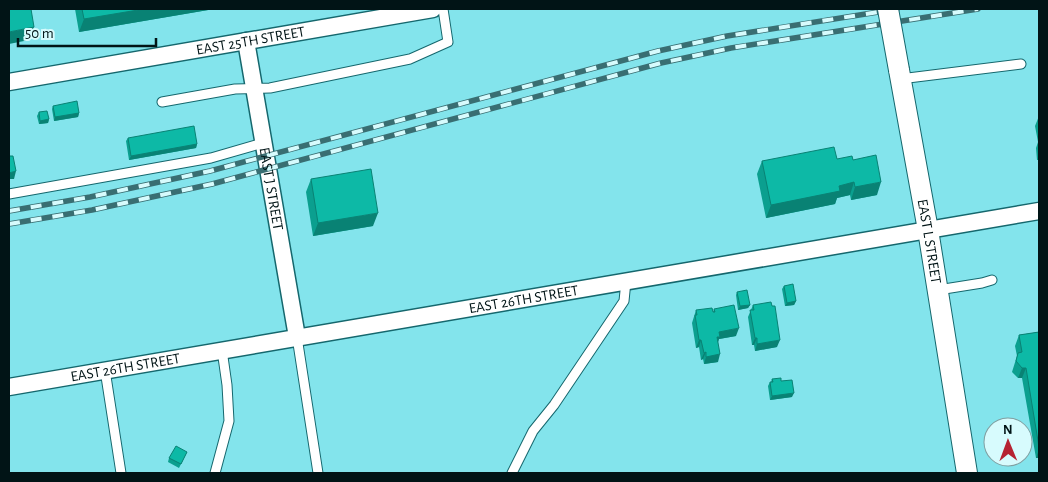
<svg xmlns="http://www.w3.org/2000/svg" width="1048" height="482" viewBox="0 0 1048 482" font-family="'Alegreya Sans',sans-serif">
<rect width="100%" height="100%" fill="#83e4ec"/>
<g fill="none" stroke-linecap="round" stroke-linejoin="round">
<!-- service casing -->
<g stroke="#15676d" stroke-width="11">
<path id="service" d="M900 79 1021 64
M162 102 235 89 270 88 410 59 448 42 443 9
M9 194 211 158 263 143
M938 290 982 283 992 280
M297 337 318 473
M105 370 121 473
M215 473 229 421 227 385 222 350
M512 473 533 431 554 405 624 301 626 281"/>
</g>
<!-- minor casing -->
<g stroke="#15676d" stroke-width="19">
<g id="minor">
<path id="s1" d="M246 41 297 337"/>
<path id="s2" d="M9 82 433 9"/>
<path id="s3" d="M9 387 1039 211"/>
</g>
</g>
<!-- tertiary casing -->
<g stroke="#15676d" stroke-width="22">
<g id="tertiary">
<path id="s4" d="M899 70 928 230 967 473"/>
</g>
</g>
<!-- service -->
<use href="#service" stroke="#fff" stroke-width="9"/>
<!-- minor -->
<use href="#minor" stroke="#fff" stroke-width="16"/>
<!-- tertiary -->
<use href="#tertiary" stroke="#fff" stroke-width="20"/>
<!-- rail casing -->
<g stroke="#396e72" stroke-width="5.5">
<path id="rail" d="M9 211 90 197 210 171 658 51 727 36 897 9
M9 224 92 210 212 184 661 63 731 48 978 9"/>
</g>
<!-- rail -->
<use href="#rail" stroke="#d7fbfd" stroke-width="4" stroke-dasharray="11" stroke-linecap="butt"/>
<!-- tertiary-bridge casing -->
<g stroke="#15676d" stroke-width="22" stroke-linecap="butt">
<path id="tertiary-bridge" d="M888 9 899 70"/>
</g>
<!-- tertiary-bridge -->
<use href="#tertiary-bridge" stroke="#fff" stroke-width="20"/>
</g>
<!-- wall -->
<path fill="#0b9f8f" d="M75 9H214L79 32Z
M53 106 79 113 78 117 54 121 52 109Z
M39 112 49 119 48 123 39 124 37 116Z
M1039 116V160H1037L1036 148 1038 142 1035 126Z
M128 138 197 144 196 148 129 160 126 141Z
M837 159 853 160 877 195 851 200 850 195 837 198 835 204 766 218 757 174 762 161Z
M311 179 373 226 313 236 306 192Z
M784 286 796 301 794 305 785 306 782 289Z
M737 292 750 305 748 308 738 310 736 295Z
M753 305 777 347 755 351 754 345H752L748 317Z
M714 309 736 336 719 339 718 342V362L704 364 703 359 701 360 699 347 696 348 692 323 696 310 713 312Z
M1039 332V458H1036L1022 378H1018L1012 372 1017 356 1015 346 1019 335Z
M772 379 781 381 792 397 770 400 768 386 770 382H771Z
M187 452 179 468 168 462 169 458Z"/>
<!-- shaded-wall -->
<path fill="#098274" d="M144 9H214L79 32 84 19Z
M34 27 29 40 9 44V32Z
M79 113 78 117 54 121 55 117Z
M49 119 48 123 39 124 40 121Z
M197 144 196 148 129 160 131 156Z
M16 171 14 179H9V173Z
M854 182 850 195 837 198 835 204 766 218 771 205 839 186Z
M881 182 877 195 851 200 855 187Z
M378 213 373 226 313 236 318 223Z
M796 301 794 305 785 306 787 303Z
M750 305 748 308 738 310 740 306Z
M739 328 736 336 719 339 717 344H714L719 332Z
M755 338H757L754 345H752Z
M699 340H701L699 347 696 348Z
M780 340 777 347 755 351 757 344Z
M706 352 703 359 701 360 704 353Z
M720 354 718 362 704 364 706 357Z
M1022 368H1026L1022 378H1018Z
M794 393 792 397 770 400 772 396Z
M1039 449V458H1036Z"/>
<!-- building -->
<path fill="#0db9a6" stroke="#098274" d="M9 9H31L34 27 9 32Z
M82 9H144L84 19Z
M77 101 79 113 55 117 53 106Z
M47 111 49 119 40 121 39 112Z
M194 126 197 144 131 156 128 138Z
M834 147 837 159 852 156 853 160 876 155 881 182 855 187 854 182 839 186 840 191 771 205 762 161Z
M9 156H13L16 171 9 173Z
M371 169 378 213 318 223 311 179Z
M793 284 796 301 787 303 784 286Z
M747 290 750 305 740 306 737 292Z
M771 302 772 306H775L780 340 757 344V338H755L750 310H754L753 305Z
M734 305 739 328 719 332 720 337H717L720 354 706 357V352L704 353 701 340H699L695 315H697L696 310 712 308 713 312H715L714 309Z
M1039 332V447L1026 368H1022L1016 361 1018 353 1022 352 1019 335Z
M781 378V381L792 380 794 393 772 396 770 382H773L772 379Z
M176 446 187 452 181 464 169 458Z"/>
<g text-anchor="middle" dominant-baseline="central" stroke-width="5" stroke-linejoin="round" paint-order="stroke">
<!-- street labels -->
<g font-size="15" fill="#011416" stroke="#d7fbfd">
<text stroke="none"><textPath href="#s2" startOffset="245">EAST 25TH STREET</textPath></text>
<text stroke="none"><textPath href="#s1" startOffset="150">EAST J STREET</textPath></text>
<text stroke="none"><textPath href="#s4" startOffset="174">EAST L STREET</textPath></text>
<text stroke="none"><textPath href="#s3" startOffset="522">EAST 26TH STREET</textPath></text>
<text stroke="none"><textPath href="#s3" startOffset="118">EAST 26TH STREET</textPath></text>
</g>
</g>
<!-- border -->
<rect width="1048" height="482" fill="none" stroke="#011416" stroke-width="20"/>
<!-- north arrow -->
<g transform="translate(1008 442) rotate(359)"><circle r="24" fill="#d7fbfd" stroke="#819fa1"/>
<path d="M0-4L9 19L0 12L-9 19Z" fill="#b52332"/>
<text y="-8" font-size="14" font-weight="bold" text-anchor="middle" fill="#011416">N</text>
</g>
<!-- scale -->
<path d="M18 38v8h138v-8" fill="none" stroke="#011416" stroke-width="2.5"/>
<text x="25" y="38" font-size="15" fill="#011416" stroke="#d7fbfd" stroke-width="4" paint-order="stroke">50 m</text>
</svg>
